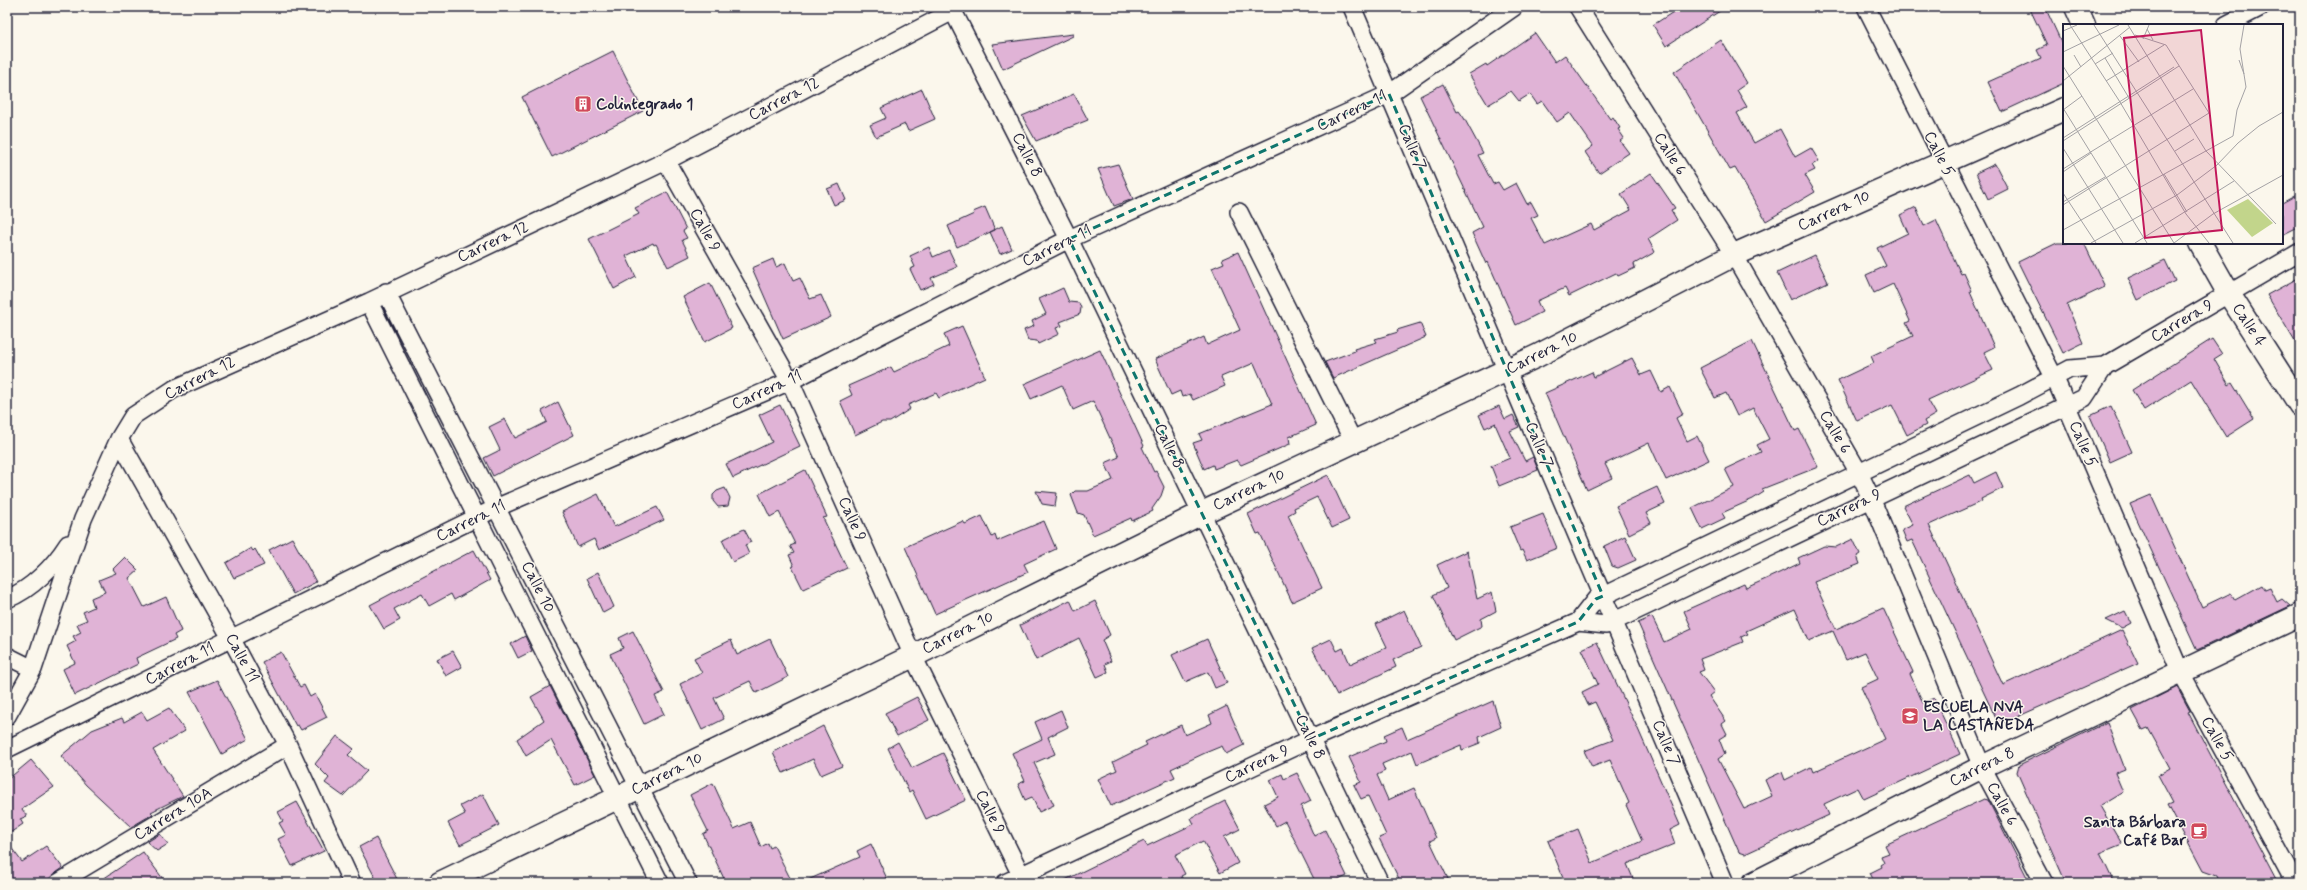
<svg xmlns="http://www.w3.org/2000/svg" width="2307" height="890" viewBox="0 0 2307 890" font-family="Mynerve,sans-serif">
<rect width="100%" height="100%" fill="#fbf7ec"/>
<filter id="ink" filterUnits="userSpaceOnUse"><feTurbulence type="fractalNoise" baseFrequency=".025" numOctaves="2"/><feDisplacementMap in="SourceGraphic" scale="8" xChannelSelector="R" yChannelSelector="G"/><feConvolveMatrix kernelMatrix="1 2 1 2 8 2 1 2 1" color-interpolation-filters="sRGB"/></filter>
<g filter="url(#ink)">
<!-- building -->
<path fill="#e0b3d6" stroke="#22223b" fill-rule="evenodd" d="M1681 7H1726L1666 46 1653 25Z
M2029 7H2045L2064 48V83L2002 112 1988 82 2041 58 2037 50 2047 45Z
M1535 33 1555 62 1565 55 1610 119 1613 117 1620 128 1618 129 1624 138 1620 141 1629 153 1599 173 1585 152 1593 146 1570 113 1557 122 1542 101 1537 104 1530 94 1519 101 1511 91 1488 105 1469 74 1486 64 1487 66Z
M1073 34V36L1003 69 992 44Z
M1721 40 1747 83 1737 90 1747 107 1737 113 1754 143 1780 129 1795 157 1811 148 1819 161 1812 165 1815 170 1805 175 1815 192 1766 221 1735 168 1730 170 1674 72Z
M613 51 643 111 552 157 522 97Z
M1443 84 1457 112 1459 111 1464 118 1483 153 1478 155 1493 184 1498 182 1503 190 1516 183 1527 204 1531 202 1538 215 1531 218 1545 245 1591 224 1594 230 1631 210 1621 194 1651 173 1675 208 1671 210 1677 220 1648 239 1655 252 1634 264 1635 268 1618 276 1616 273 1569 296 1565 288 1537 301 1542 312 1516 325 1488 262 1486 264 1472 233 1483 227 1420 96Z
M922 89 935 119 908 131 905 124 876 137 870 125 886 118 881 108Z
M1074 94 1088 120 1036 141 1022 116Z
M1118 164 1133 199 1114 206 1098 169Z
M1995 164 2008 189 1988 199 1976 173Z
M839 184 846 200 834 205 827 189Z
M667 192 686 229 683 231 687 238 682 240 690 256 668 267 656 244 654 245 653 243 626 256 636 277 614 289 589 239 639 214 635 208Z
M2300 193V226L2282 235V203Z
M985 207 995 230 957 247 948 226 974 214 973 212Z
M1916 207 1924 226 1936 220 1961 274 1964 273 1972 291 1970 292 1994 347 1984 352 1993 370 1928 400 1936 414 1924 421 1926 425 1907 435 1892 405 1857 421 1838 380 1874 363 1871 356 1913 336 1906 323 1910 321 1893 284 1874 293 1866 275 1886 266 1877 248 1908 233 1900 215Z
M1002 226 1012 249 1000 254 990 232Z
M2057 243H2084L2105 287 2067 305 2083 343 2063 353 2018 262Z
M929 247 933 257 949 250 957 267 931 278 934 284 920 290 910 269 915 267 910 256Z
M1238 252 1316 425 1289 437 1290 444 1241 465 1237 460 1214 469 1213 465 1204 469 1193 443 1202 440 1199 434 1272 404 1261 379 1254 363 1221 377 1225 386 1193 400 1190 394 1182 397 1180 391 1171 395 1155 359 1204 337 1207 345 1240 330 1212 268 1224 263 1222 259Z
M1815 255 1828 282 1790 300 1777 273Z
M773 259 776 267 785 263 793 281 800 278 810 299 821 295 831 317 783 339 752 268Z
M2165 260 2175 281 2138 300 2128 278Z
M2300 277V350L2267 295Z
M710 283 732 328 705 342 683 297Z
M1063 288 1069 302 1079 303 1081 308 1080 314 1060 322 1062 326 1056 328 1059 334 1038 344 1037 341 1028 340 1024 330 1034 326 1032 321 1046 314 1039 299Z
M1420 323 1426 337 1333 378 1325 362 1355 351 1354 349 1377 342 1375 339 1398 332 1397 330Z
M962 326 985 377 939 398 936 393 908 405 910 409 890 422H882L855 435 840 401 852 395 848 386 891 367 894 372 949 346 944 334Z
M2212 339 2222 354 2214 359 2229 385 2232 383 2254 419 2226 437 2191 380 2144 410 2132 390Z
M1752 341 1795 431 1799 429 1818 467 1762 489 1764 492 1753 499 1722 513 1725 518 1702 529 1692 508 1734 487 1725 469 1761 452 1757 445 1769 439 1753 408 1737 416 1726 393 1715 398 1700 368Z
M1100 350 1144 446 1142 447 1154 472 1156 471 1164 487 1161 496 1152 509 1153 511 1132 521 1131 518 1093 535 1084 515 1078 513 1071 495 1075 491H1088L1113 480 1105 463 1119 457 1109 436 1093 401 1073 410 1062 385 1031 399 1024 384Z
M1632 358 1641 375 1651 371 1661 392 1670 387 1683 414 1676 418 1687 441 1697 436 1709 460 1666 480 1649 443 1605 464 1612 478 1587 490 1545 393 1592 372 1594 377Z
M558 402 574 435 493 476 484 458 500 450 489 427 505 419 515 438 547 422 542 411Z
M780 405 800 446 733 478 726 464 772 442 759 415Z
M1499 406 1505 419 1513 415 1519 427 1510 431 1525 461 1533 457 1538 470 1499 486 1491 466 1510 458 1495 424 1496 423 1485 428 1479 415Z
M2111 406 2132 452 2110 462 2090 416Z
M805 470 827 517 823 518 847 568 803 589 792 567 794 566 789 555 794 553 790 546 795 544 779 512 770 517 759 494Z
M1996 472 2003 488 1981 499 1982 501 1929 525 2003 685 2122 630 2138 663 1999 725 1912 540 1907 542 1902 530 1913 525 1903 506 1970 475 1974 483Z
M1328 475 1349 520 1332 528 1317 497 1294 508 1295 511 1288 515 1322 588 1292 602 1260 533 1257 534 1248 514Z
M1657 487 1665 504 1646 513 1651 523 1629 534 1616 506Z
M725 488 730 498 728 506 718 507 713 501V495L717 491Z
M1036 491 1057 493 1055 506 1042 504Z
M598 494 614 527 657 507 664 520 599 550 594 539 578 547 562 512Z
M2151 495 2202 607 2231 593 2235 600 2262 585 2265 590 2270 588 2277 602 2282 599 2290 606 2197 650 2130 504Z
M1543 514 1557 548 1527 560 1522 550 1520 551 1510 527Z
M982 516 992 537 995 535 997 541 1044 521 1056 549 1024 564 1028 572 935 614 905 547 963 521 965 524Z
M744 529 751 542 745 545 749 554 733 562 722 540Z
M1625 536 1636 560 1618 568 1612 566 1604 546Z
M292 538 316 582 293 594 269 550Z
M1853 539 1860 554 1857 556 1860 564 1814 582 1836 629 1883 608 1913 672 1910 674 1923 703 1934 698 1960 754 1864 799 1858 788 1824 804 1829 815 1745 854 1739 852 1638 623 1652 617 1664 642 1692 629 1684 611 1744 584 1746 588 1779 573 1800 563 1798 558 1824 546 1836 547ZM1795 609 1809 641 1833 631 1846 660 1865 652 1878 679 1861 687 1885 739 1813 772 1811 767 1785 780 1782 772 1765 780 1772 796 1744 809 1718 759 1725 754 1719 739 1727 734 1722 724 1726 721 1709 696 1714 692 1699 672 1704 670 1700 659 1743 642 1741 637 1748 634 1746 631Z
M251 548 253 551 255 549 264 565 234 578 226 563Z
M474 550 490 580 454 600 451 594 429 606 422 594 394 609 400 620 384 629 370 605Z
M1467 551 1477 599 1492 592 1496 611 1481 619 1482 626 1454 640 1433 595 1447 588 1437 565Z
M125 557 138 570 129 578 144 607 166 597 181 631 174 635 176 639 136 658 138 664 75 695 63 669 75 663 67 646 76 641 73 636 81 632 77 624 87 620 83 612 94 607 91 598 105 592 99 580 116 573 113 569Z
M598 572 614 607 603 613 587 578Z
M1070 600 1075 611 1095 601 1110 635 1102 640 1111 661 1105 664 1108 672 1097 677 1079 638 1036 660 1020 625Z
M1404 610 1421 647 1393 660 1396 667 1337 695 1312 648 1331 639 1337 651 1343 648 1350 664 1387 647 1376 624Z
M2125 611 2131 623 2122 628 2106 620Z
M633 631 664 692 655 696 664 714 644 724 610 654 623 648 619 638Z
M525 636 532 651 518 658 511 644Z
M770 639 788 677 756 693 750 681 714 698 724 719 702 730 680 684 702 673 694 658 731 640 737 655Z
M1207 639 1227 683 1215 688 1208 672 1185 682 1172 655Z
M1597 642 1638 729 1680 825 1670 830 1675 844 1627 864 1635 883H1576L1574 879 1565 882 1548 841 1578 829 1592 863 1642 841 1626 805 1629 803 1610 760 1592 767 1584 751 1613 740 1595 702 1588 705 1582 692 1598 684 1582 649Z
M453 651 462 667 446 676 437 659Z
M281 652 300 687 304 685 310 697 315 694 327 717 301 730 298 725 296 726 262 662Z
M217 680 248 739 222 754 189 692Z
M550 686 595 775 575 785 551 740 526 756 517 739 544 720 531 697Z
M2177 687 2190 711 2188 712 2278 883H2220L2217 876 2203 871 2168 805 2173 803 2158 775 2170 768 2148 728 2143 730 2132 710Z
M917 697 929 720 897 736 885 713Z
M1493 701 1501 727 1479 737 1480 743 1462 750 1461 745 1417 764 1412 751 1382 764 1385 771 1377 775 1388 800 1414 788 1436 838 1430 841 1450 883H1401L1379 838 1386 835 1368 796 1361 799 1354 785 1361 782 1349 757 1386 741 1384 735 1402 727 1407 739Z
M1227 706 1244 745 1226 754 1222 746 1205 753 1171 769 1175 777 1111 806 1098 779 1117 770 1113 762 1147 745 1145 742 1181 725 1185 735 1212 723 1209 715Z
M169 708 185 731 153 750 183 796 151 812 153 814 131 827 86 785 61 756 92 730 122 718 124 722 142 712 147 720Z
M1061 710 1068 727 1048 737 1055 754 1034 763 1054 805 1039 812 1032 797 1025 800 1018 784 1025 781 1012 753 1042 739 1035 722Z
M2107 722 2125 769 2115 773 2123 792 2100 806 2122 844 2100 853 2114 883H2066L2017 772 2019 765Z
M823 726 842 766 821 775 813 759 783 773 773 752Z
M337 736 354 749 348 755 367 771 343 796 325 783 329 778 315 764Z
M898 742 912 768 943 753 966 800 926 819 912 790 909 792 888 748Z
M31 760 54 787 22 809 27 816 20 819 23 824 7 835V780Z
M1297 773 1311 801 1301 806 1314 836 1325 830 1347 876 1332 883H1316L1285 821 1276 826 1264 804 1278 797 1270 780 1282 774 1284 779Z
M713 783 734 829 750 822 761 847 768 843 770 848 774 846 790 878 781 883H726L703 834 708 831 690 795Z
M483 794 499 825 460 845 448 823 465 814 460 806Z
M1984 799 1988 800 2030 883H1875L1870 873 1882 867 1881 865 1884 863 1881 856 1889 853 1885 845Z
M1225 801 1240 829 1224 837 1238 863 1220 873 1203 841 1175 855 1185 874 1181 876 1185 883H1059L1144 841 1147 846 1166 837 1194 824 1191 818Z
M297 802 324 851 292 866 278 839 286 835 279 823 283 821 278 812Z
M160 834 168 844 157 851 147 842Z
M376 838 397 879 389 883H378L359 847Z
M7 842 22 862 46 846 63 868 53 875 48 883H7Z
M871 844 889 883H801L860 857 857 851Z
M143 852 166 883H97Z"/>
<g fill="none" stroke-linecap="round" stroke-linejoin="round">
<!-- street casing -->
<g stroke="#22223b" stroke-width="20">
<path id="street" d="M1352 7 1725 883
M1578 7 1734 255 1859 473 1871 498 1982 767 2044 883
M1866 7 2057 383 2180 671 2295 883
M2226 25 2261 7
M666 161 790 381 913 656 1025 883
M1239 212 1353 441
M386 292 688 883
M369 302 660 883
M119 439 231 638 288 745 352 883
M7 599C32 589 54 566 68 544
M1578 622 1606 625 2084 398 2105 366
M7 656 33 669
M7 716 33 669 83 519 119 439 133 416 174 389 369 302 666 161 953 11 1069 239 1380 883
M7 749 498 507 790 381 1069 239 1389 94 1514 7
M58 883 288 745
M1005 883 1311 739 1578 622 1596 599 1603 596 2019 396 2070 369 2105 366 2300 252"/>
</g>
<!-- secondary casing -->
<g stroke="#22223b" stroke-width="25">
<path id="secondary" d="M2076 7 2084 25
M2200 243 2229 294 2300 405
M440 883 913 656 1202 513 1537 356 1734 255 2064 109
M1754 883 1982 767 2300 615"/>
</g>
<!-- street -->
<use href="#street" stroke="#fbf7ec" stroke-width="17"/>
<!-- secondary -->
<use href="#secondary" stroke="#fbf7ec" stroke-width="22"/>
</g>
</g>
<!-- marked area -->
<path fill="none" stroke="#0f766e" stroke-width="3" stroke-dasharray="8 5" stroke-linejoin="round" d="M1389 94 1603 596 1596 599 1578 622 1311 739 1069 239Z"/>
<!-- icons -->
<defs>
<g id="building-square" transform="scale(0.9)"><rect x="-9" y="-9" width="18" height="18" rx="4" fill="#d1495b" stroke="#fbf7ec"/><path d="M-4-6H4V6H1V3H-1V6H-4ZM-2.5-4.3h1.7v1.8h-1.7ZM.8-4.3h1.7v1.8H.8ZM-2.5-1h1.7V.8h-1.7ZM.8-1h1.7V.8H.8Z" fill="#fff"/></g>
<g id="school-square" transform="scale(0.9)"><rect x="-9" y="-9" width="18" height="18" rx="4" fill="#d1495b" stroke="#fbf7ec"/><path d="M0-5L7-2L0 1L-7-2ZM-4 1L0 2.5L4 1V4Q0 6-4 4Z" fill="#fff"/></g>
<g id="cafe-square" transform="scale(0.9)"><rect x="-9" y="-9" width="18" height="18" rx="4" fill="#d1495b" stroke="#fbf7ec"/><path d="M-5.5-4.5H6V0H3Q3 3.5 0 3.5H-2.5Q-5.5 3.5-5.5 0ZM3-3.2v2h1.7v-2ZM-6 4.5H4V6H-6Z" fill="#fff"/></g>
</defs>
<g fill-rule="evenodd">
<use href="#building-square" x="583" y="104"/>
<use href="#school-square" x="1910" y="716"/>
<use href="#cafe-square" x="2199" y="831"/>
</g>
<g text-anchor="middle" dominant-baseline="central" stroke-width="3" stroke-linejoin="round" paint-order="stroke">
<!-- street labels -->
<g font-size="16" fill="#22223b" stroke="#fbf7ec">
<text transform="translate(784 99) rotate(-27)">Carrera 12</text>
<text transform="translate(1352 111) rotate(-25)">Carrera 11</text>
<text transform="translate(1412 147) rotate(67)">Calle 7</text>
<text transform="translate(1670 154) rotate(58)">Calle 6</text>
<text transform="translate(1939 154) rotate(63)">Calle 5</text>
<text transform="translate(1027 155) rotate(63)">Calle 8</text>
<text transform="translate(1834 211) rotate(-24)">Carrera 10</text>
<text transform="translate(705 230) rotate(61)">Calle 9</text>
<text transform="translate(493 242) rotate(-25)">Carrera 12</text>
<text transform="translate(1057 246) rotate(-26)">Carrera 11</text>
<text transform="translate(2182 321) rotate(-30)">Carrera 9</text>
<text transform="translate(2249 325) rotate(57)">Calle 4</text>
<text transform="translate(1542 353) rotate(-26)">Carrera 10</text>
<text transform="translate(200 378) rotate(-27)">Carrera 12</text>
<text transform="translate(767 390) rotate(-24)">Carrera 11</text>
<text transform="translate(1835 432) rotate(60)">Calle 6</text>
<text transform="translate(2083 444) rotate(67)">Calle 5</text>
<text transform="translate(1539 445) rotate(67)">Calle 7</text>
<text transform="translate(1169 446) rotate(64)">Calle 8</text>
<text transform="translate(1249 490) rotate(-25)">Carrera 10</text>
<text transform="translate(1849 508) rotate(-25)">Carrera 9</text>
<text transform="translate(852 519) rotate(66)">Calle 9</text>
<text transform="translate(471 521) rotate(-26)">Carrera 11</text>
<text transform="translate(538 587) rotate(63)">Calle 10</text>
<text transform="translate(958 633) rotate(-26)">Carrera 10</text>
<text transform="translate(242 658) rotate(62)">Calle 11</text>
<text transform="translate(180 664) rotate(-27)">Carrera 11</text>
<text transform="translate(1310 737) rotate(64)">Calle 8</text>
<text transform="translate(2217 739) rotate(61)">Calle 5</text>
<text transform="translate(1666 743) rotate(67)">Calle 7</text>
<text transform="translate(1257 764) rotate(-25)">Carrera 9</text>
<text transform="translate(1982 767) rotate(-26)">Carrera 8</text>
<text transform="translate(667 774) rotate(-26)">Carrera 10</text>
<text transform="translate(2002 804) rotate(62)">Calle 6</text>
<text transform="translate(990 812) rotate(64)">Calle 9</text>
<text transform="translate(173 814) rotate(-31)">Carrera 10A</text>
</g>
<!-- poi labels -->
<g font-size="16" font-weight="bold" fill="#22223b" stroke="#fbf7ec" text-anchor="start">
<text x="596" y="104">Colintegrado 1</text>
<text x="1923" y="707">ESCUELA NVA<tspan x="1923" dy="18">LA CASTAÑEDA</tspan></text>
<text x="2186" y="822" text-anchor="end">Santa Bárbara<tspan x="2186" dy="18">Café Bar</tspan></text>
</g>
</g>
<!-- overview -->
<g transform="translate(2063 24)">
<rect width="220" height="220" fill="#fbf7ec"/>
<path d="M185 175 210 199 189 213 164 186Z" fill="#c2d58b"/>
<path fill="none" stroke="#a4a2a5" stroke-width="1" d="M7 1 57 78 123 190 146 219M31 1 170 219M65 1 143 127 213 200M84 5 90 16M0 7 14 1M57 12 76 38M80 15 86 1M0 28 56 1M11 31 18 43M42 34 66 74M176 36 181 50M32 40 50 29M0 42 111 219M0 57 67 3M43 57 101 21M0 84 84 219M0 86 19 72M170 112 174 86 183 63 177 25 181 1M0 114 111 43M0 117 116 42M0 124 60 219M112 127 131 115M0 145 130 65M0 148 28 129M101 150 124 188M0 169 33 219M0 178 42 153M0 181 146 89 103 21 72 11M0 206 170 112M28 219 114 171 154 141 175 119 196 102 220 88M72 219 171 157M111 219 150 190 220 151"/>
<path fill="#c2185b" fill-opacity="0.15" stroke="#c2185b" stroke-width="2" d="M138 6 159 206 82 214 61 14Z"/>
<rect width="220" height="220" fill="none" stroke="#22223b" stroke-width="2"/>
</g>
<!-- margin -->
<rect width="2307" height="890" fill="none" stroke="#fbf7ec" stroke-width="24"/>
<rect x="12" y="12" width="2283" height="866" fill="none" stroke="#22223b" stroke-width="1.5" filter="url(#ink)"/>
</svg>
